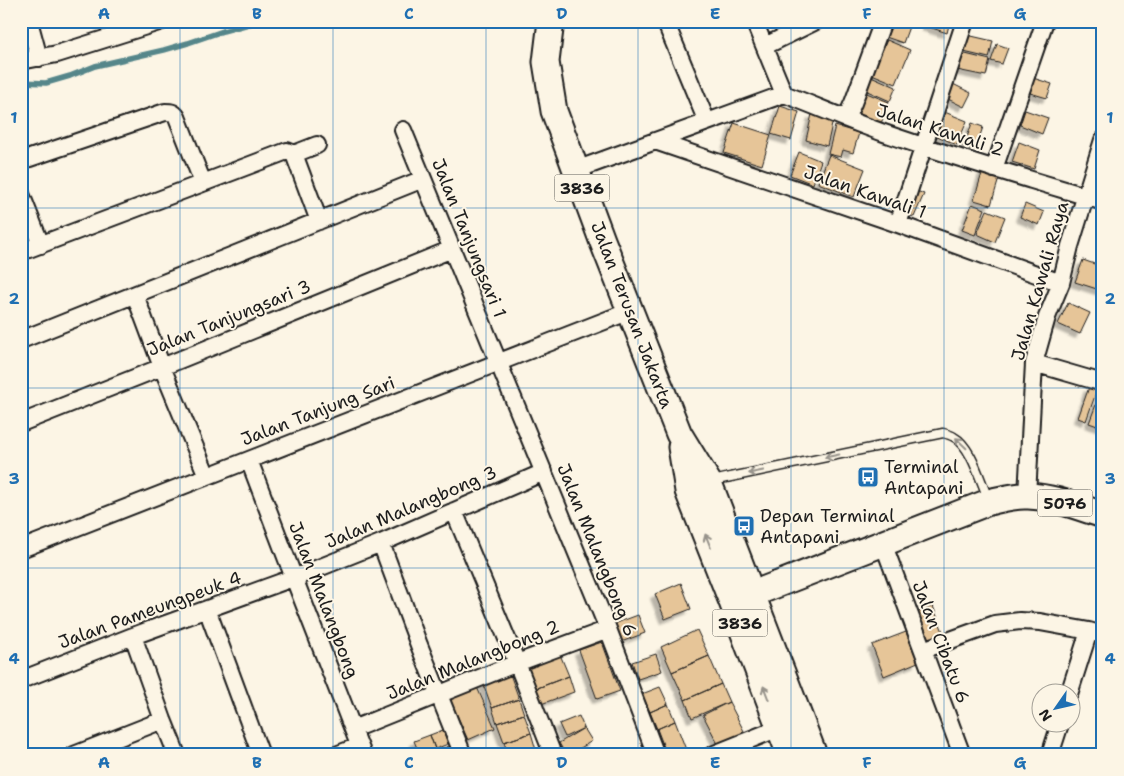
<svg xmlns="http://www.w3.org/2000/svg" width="1124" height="776" viewBox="0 0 1124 776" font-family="'Shantell Sans',sans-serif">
<defs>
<filter id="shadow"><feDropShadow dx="-4.5" dy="4.5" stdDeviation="1" flood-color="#0004"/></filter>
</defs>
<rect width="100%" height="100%" fill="#fcf5e5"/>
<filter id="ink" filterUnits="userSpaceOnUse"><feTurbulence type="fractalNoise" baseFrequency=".02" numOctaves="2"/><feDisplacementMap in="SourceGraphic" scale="10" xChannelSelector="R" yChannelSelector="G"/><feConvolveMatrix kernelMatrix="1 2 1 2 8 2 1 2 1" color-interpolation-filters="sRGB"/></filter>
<g filter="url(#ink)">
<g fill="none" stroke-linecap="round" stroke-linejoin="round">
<!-- stream -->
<path stroke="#55868a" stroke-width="5.5" d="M21 82 46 83 70 76 95 66 164 50 188 43 223 31 260 21"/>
</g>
<!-- building -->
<path fill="#e6c598" stroke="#1c1c1c" filter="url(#shadow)" d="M888 21H901L910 24 903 43 883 36Z
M928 21H950L947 33 926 26Z
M967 35 993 41 989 58 964 52Z
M887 40 910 50 896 84 872 74Z
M997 44 1008 48 1002 64 991 61Z
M961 53 990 60 986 76 957 70Z
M871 76 896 87 890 101 865 90Z
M1033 78 1052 84 1047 98 1030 93Z
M951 83 971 93 964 107 944 97Z
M864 92 889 102 879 129 853 118Z
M780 106 799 112 791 140 771 134Z
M1025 110 1048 118 1042 134 1020 125Z
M942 111 967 121 957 145 933 134Z
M812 114 833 120 827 146 806 140Z
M734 123 771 135 762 165 724 153Z
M972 123 983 127 975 150 964 146Z
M835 126 859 133 853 153 843 150 841 157 828 154Z
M1019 142 1040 150 1034 169 1012 162Z
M799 152 821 161 813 184 790 175Z
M829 155 865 169 854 197 818 183Z
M983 170 1000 175 991 205 974 200Z
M912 189 924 194 914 217 902 212Z
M972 204 985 209 975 235 962 230Z
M1025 204 1044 212 1039 225 1020 217Z
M987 210 1005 217 995 242 977 234Z
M1083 260 1103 267V291L1075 282Z
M1068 303 1090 313 1080 334 1058 324Z
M1089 387 1097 390 1086 421 1078 418Z
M1102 389H1103V428L1089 423Z
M681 583 691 609 665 619 655 594Z
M933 606 945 637 925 644 913 614Z
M638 615 645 633 621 642 614 624Z
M697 630 709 656 672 672 661 647Z
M906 632 918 662 884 676 872 645Z
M602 642 620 691 597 699 579 650Z
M559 652 569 676 535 689 526 664Z
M656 654 662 671 638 679 632 662Z
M709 656 721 684 685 700 672 672Z
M510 674 519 699 492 708 483 683Z
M569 676 574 692 541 704 535 689Z
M721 684 729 702 692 718 685 700Z
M476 685 495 728 468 740 449 697Z
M660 687 668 704 650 712 642 694Z
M519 699 524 714 497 723 492 708Z
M729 702 745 733 719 746 703 715Z
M668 704 675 721 657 729 650 712Z
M524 714 531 733 504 742 497 723Z
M579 716 584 728 565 737 559 724Z
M675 721 688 755H667L657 729Z
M584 728 592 741 569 755H566L559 743Z
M443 730 448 744 435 749 430 735Z
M531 733 536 750 522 755H508L504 742Z
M430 735 435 749 420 755 414 741Z
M449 746 453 755H427Z"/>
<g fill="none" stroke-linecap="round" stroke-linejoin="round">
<!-- service casing -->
<g stroke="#1c1c1c" stroke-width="11">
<path id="service" d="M713 481 726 478 943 433C947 434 951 435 954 437 971 446 980 480 988 498"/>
</g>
<!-- minor casing -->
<g stroke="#1c1c1c" stroke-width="20">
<path id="minor" d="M29 21 39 58
M665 21 707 122
M754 21 784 94
M765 46 816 21
M21 61 57 54 162 21
M784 94C818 107 850 121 884 133 950 156 1018 176 1085 196L1103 202
M846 118 853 103 883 21
M403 130 608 629 656 755
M655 141 898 224 1061 283
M294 154 319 221
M21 161 165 112C171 112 174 112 177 117L203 183 21 252
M994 169 1045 21
M576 170 784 94
M203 183 287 151 294 154 317 145
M21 194 41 245
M898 224 965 21
M135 295 162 367 207 476
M21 340 423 179
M1034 363 1103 383
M21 423 162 367 452 249
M249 460 294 578 363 755
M1027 496 1034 363 1047 317 1061 283 1070 246 1103 140
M454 511 517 663 553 755
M381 543 419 645 463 755
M883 543 962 755
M21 549 630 311
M207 609 261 755
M133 636 163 720 177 755
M923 650 995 624 1020 621 1040 622 1089 631 1103 635
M21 680 133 636 301 575 381 543 544 472
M1069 694 1089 631
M353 729 517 663 608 629
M74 755 163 720
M336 755 359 746
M712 755 779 728
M1050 755 1060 724"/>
</g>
<!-- primary casing -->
<g stroke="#1c1c1c" stroke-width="29">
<path id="primary" d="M551 21 546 62 554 111 602 240 679 434 709 483 814 755
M681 447 688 491 732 602 790 755
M732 602 989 502C1002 499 1015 495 1028 496 1054 497 1078 507 1103 515"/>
</g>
<!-- service -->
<use href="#service" stroke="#fcf5e5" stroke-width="8"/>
<!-- minor -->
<use href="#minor" stroke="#fcf5e5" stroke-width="16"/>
<!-- primary -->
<use href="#primary" stroke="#fcf5e5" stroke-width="25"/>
</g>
<!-- one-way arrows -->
<defs><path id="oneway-shaft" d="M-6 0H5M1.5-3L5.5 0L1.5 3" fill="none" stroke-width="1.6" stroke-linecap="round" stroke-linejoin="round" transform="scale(1.25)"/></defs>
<g stroke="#97938b">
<use href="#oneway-shaft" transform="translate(961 443) rotate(-136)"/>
<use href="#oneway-shaft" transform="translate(832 456) rotate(168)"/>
<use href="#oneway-shaft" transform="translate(756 472) rotate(168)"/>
<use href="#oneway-shaft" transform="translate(708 541) rotate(-112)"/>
<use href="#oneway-shaft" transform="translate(766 693) rotate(-111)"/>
</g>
</g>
<!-- grid -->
<path fill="none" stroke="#1f6fb2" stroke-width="1" stroke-opacity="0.55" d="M180 21V755M333 21V755M486 21V755M638 21V755M791 21V755M944 21V755M21 208H1103M21 388H1103M21 568H1103"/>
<!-- icons -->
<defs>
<g id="bus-square" transform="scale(1.125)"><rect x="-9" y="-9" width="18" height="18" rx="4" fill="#1f6fb2" stroke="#fcf5e5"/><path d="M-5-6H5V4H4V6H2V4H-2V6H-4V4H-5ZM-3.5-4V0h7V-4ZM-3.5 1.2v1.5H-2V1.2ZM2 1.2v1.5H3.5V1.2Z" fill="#fff"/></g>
</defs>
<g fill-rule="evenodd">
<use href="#bus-square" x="868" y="477"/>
<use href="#bus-square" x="744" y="526"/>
</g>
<g text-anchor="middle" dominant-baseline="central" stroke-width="4" stroke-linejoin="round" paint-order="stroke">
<!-- shield labels -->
<g fill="#fcf5e5" stroke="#5f5d58" stroke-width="1">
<rect x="554.5" y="174.5" width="55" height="27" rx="4"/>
<rect x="1037.5" y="489.5" width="55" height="27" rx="4"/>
<rect x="712.5" y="609.5" width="55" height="27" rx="4"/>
</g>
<g font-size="16" font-weight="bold" fill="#1c1c1c">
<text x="582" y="188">3836</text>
<text x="1065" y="503">5076</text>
<text x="740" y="623">3836</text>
</g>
<!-- street labels -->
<g font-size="18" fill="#1c1c1c" stroke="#fcf5e5">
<text transform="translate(940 130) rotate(18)">Jalan Kawali 2</text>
<text transform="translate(865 192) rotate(19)">Jalan Kawali 1</text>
<text transform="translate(469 238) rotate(68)">Jalan Tanjungsari 1</text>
<text transform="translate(1040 281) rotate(-74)">Jalan Kawali Raya</text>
<text transform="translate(632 315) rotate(69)">Jalan Terusan Jakarta</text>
<text transform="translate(229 318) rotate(-22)">Jalan Tanjungsari 3</text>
<text transform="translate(318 411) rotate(-21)">Jalan Tanjung Sari</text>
<text transform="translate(411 507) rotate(-23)">Jalan Malangbong 3</text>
<text transform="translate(597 550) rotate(68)">Jalan Malangbong 6</text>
<text transform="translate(324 600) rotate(69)">Jalan Malangbong</text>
<text transform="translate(150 610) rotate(-20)">Jalan Pameungpeuk 4</text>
<text transform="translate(941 642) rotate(69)">Jalan Cibatu 6</text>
<text transform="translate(473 660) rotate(-22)">Jalan Malangbong 2</text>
</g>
<!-- poi labels -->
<g font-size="18" fill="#1c1c1c" stroke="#fcf5e5" text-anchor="start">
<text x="884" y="467">Terminal<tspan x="884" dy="21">Antapani</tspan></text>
<text x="760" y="516">Depan Terminal<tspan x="760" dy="21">Antapani</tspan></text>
</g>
</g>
<!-- margin -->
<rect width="1124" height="776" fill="none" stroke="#fcf5e5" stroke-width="55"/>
<!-- north arrow -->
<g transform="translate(1056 708) rotate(236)"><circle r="24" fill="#fcf5e5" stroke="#a29e95"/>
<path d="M0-4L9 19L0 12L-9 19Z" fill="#1f6fb2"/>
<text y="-8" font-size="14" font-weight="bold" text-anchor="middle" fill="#1c1c1c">N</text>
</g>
<rect x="28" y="28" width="1068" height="720" fill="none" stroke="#1f6fb2" stroke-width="2"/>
<g font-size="16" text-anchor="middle" font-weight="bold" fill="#1f6fb2">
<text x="104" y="19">A</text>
<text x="257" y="19">B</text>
<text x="409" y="19">C</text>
<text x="562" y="19">D</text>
<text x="715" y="19">E</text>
<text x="867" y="19">F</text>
<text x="1020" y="19">G</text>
<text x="14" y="123">1</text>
<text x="1110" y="123">1</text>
<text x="14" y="304">2</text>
<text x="1110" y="304">2</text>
<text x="14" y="484">3</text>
<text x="1110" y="484">3</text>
<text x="14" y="664">4</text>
<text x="1110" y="664">4</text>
<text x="104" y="768">A</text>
<text x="257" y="768">B</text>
<text x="409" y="768">C</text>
<text x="562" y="768">D</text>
<text x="715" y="768">E</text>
<text x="867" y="768">F</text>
<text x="1020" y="768">G</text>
</g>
</svg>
